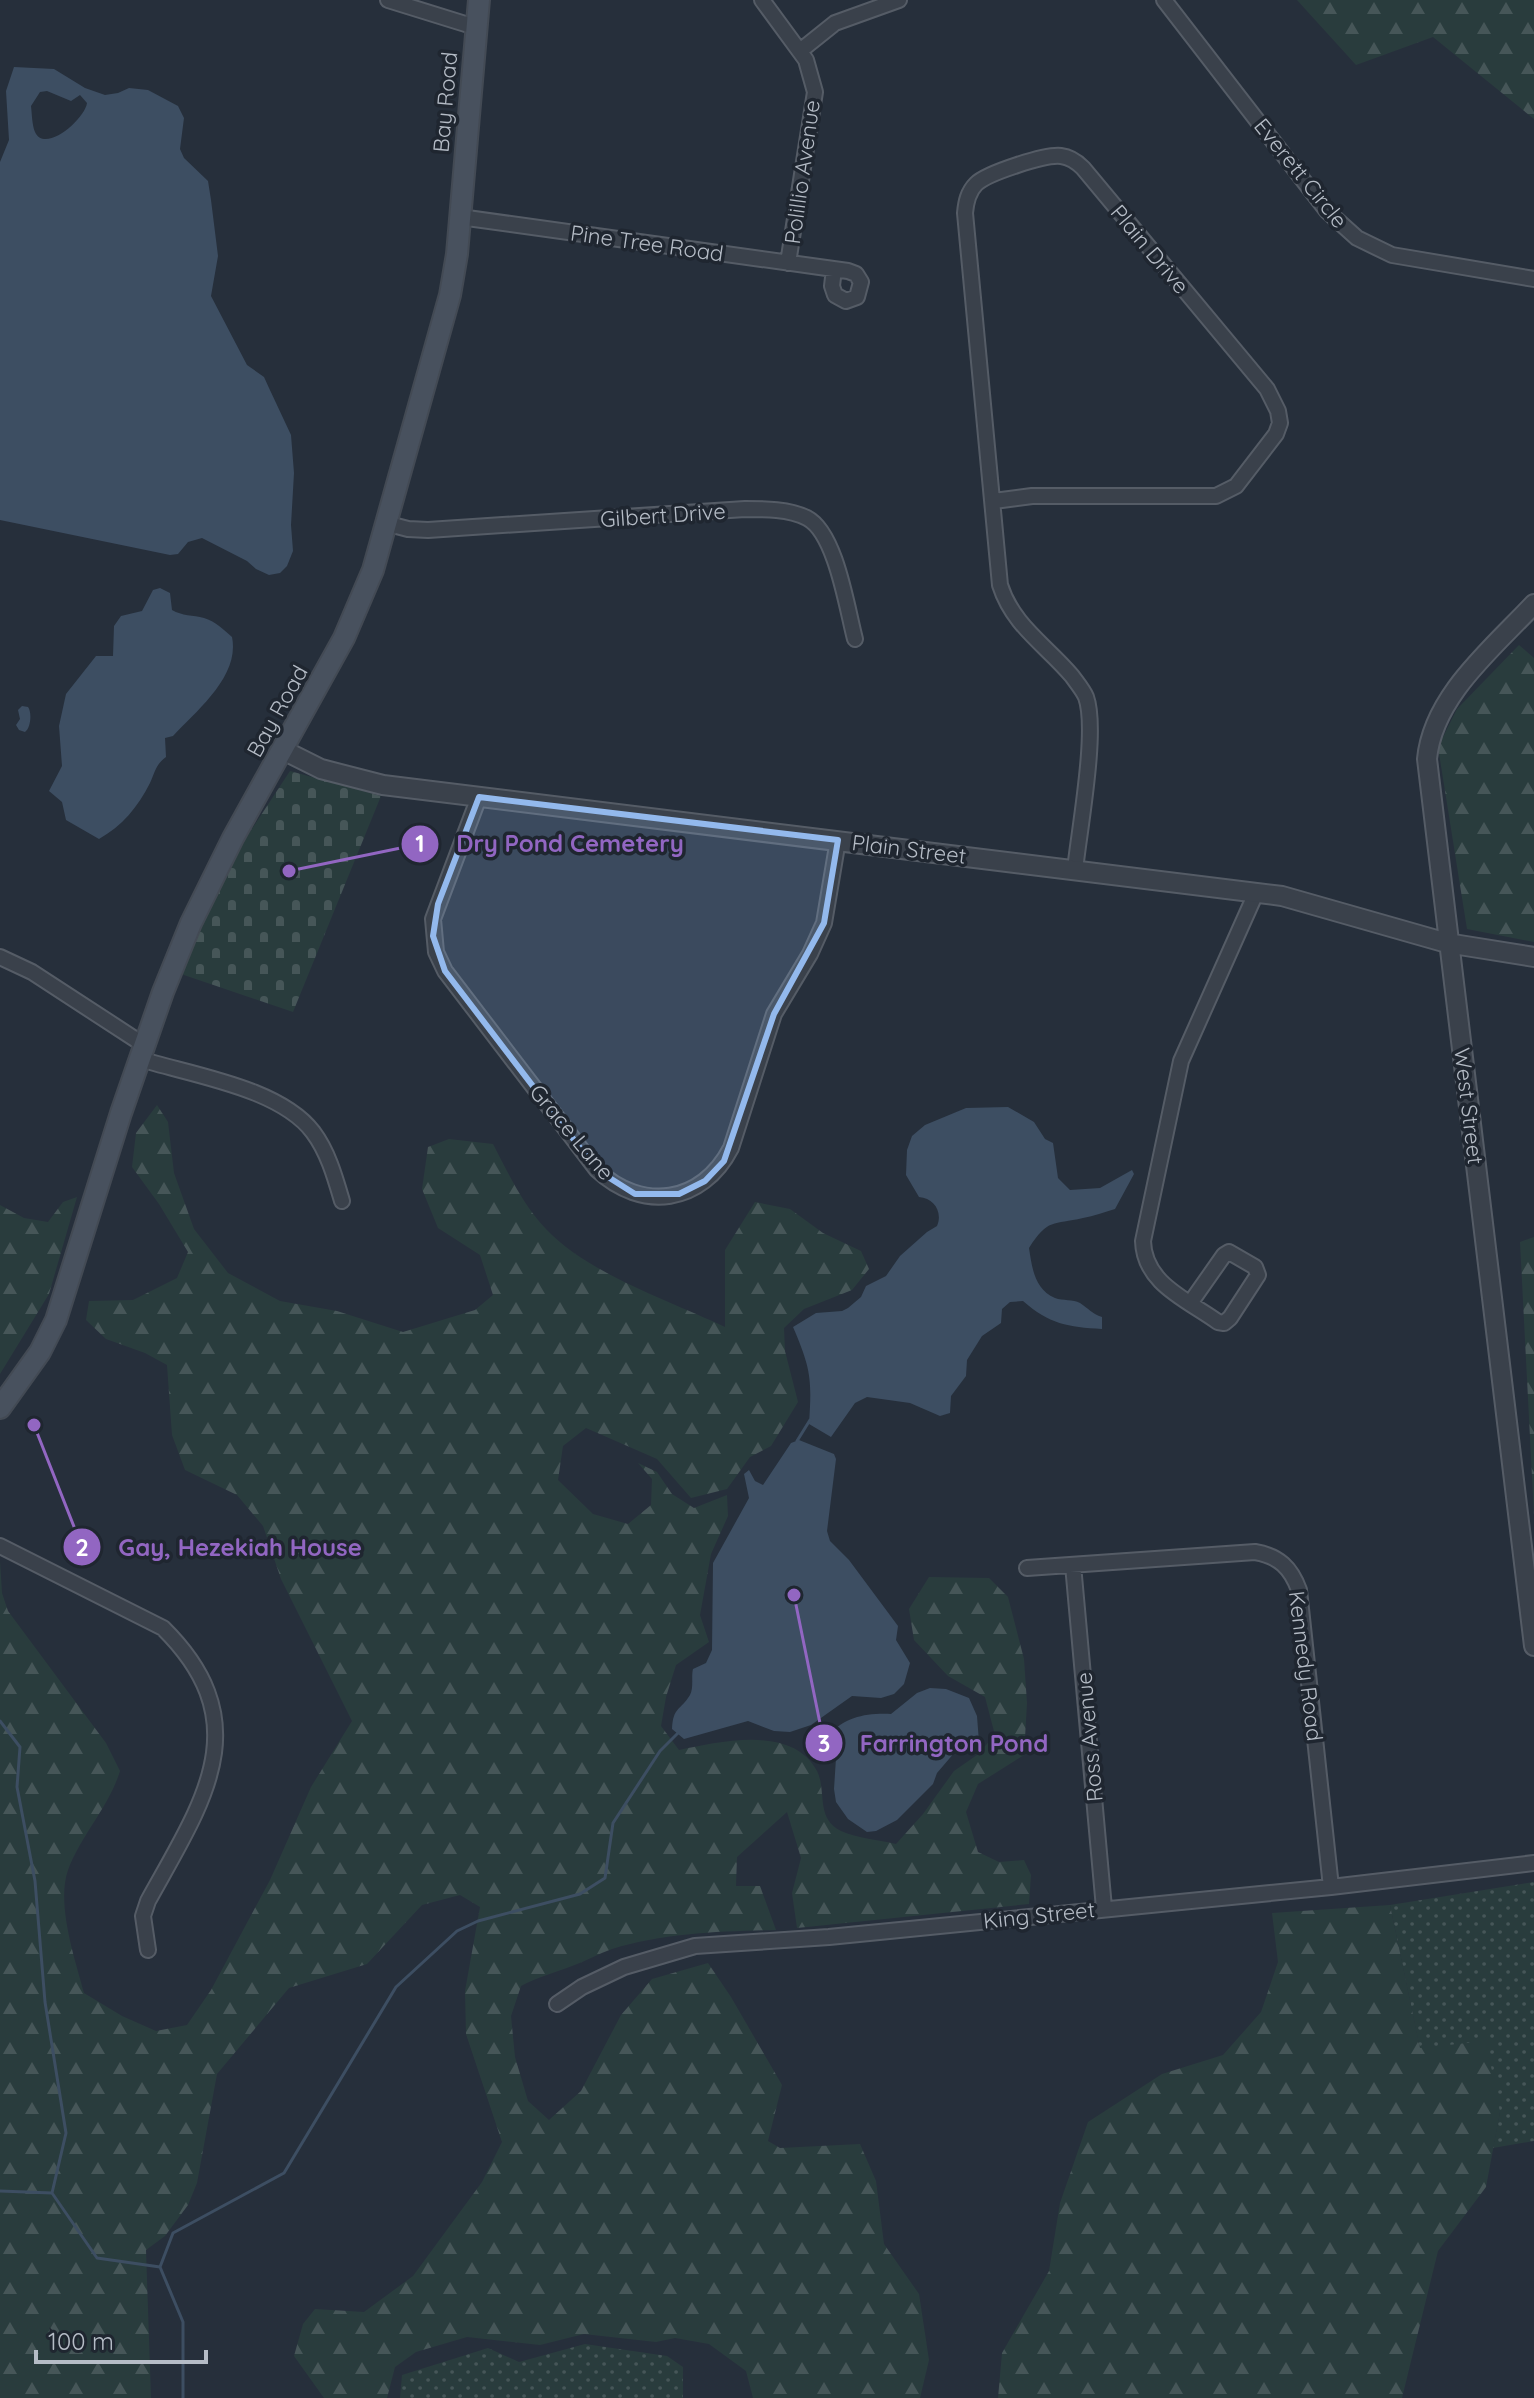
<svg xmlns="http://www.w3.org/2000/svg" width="1534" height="2398" viewBox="0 0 1534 2398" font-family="Quicksand,sans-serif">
<defs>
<pattern id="grass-dots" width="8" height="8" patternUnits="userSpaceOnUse" patternTransform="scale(2)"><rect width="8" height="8" fill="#293c3d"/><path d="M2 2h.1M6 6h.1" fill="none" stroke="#465658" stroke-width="1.8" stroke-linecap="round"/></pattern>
<pattern id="forest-firs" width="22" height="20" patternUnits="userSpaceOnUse" patternTransform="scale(2)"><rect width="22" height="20" fill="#293c3d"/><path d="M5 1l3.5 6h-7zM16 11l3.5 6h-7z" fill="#465658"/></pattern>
<pattern id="cemetery-stones" width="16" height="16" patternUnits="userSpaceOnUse" patternTransform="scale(2)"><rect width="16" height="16" fill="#293c3d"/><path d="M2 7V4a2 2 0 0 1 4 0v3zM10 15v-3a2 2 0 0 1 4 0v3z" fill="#465658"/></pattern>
</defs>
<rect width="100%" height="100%" fill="#262f3b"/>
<!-- grass -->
<path fill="url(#grass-dots)" d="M1534 1882V2141L1493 2148 1500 2112 1420 2049 1390 1905Z
M585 2344 667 2356 683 2367V2398H400L402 2375 488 2348 519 2362Z"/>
<!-- forest -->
<path fill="url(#forest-firs)" d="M1297 0H1534V119L1433 37 1356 65Z
M1519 645 1534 658V942L1467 929 1438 747 1457 709Z
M157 1105 168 1122 174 1173 194 1229 228 1273 280 1301 337 1311 403 1332 475 1310 493 1295 480 1255 438 1228 422 1189 428 1147 449 1139 493 1144C508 1173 523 1205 546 1229 587 1273 670 1301 725 1327V1250L755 1202 790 1209 823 1233 861 1251 869 1269 852 1290 804 1309 784 1328 785 1351 798 1402 771 1446 750 1457 727 1489 691 1498 657 1459 586 1428 563 1446 558 1480 593 1514 628 1524 651 1505 652 1479 638 1463 657 1472 672 1494 694 1508 727 1495 728 1516 711 1554 700 1615 709 1642 676 1665 666 1697 661 1726 679 1750C720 1742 792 1724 817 1771 827 1791 815 1818 841 1831 857 1838 879 1840 896 1844L923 1814 954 1771 977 1755 995 1735 985 1697 948 1676 914 1640 909 1609 929 1577 989 1578 1008 1597 1024 1659 1027 1703 1024 1755 978 1784 966 1812 978 1852 999 1862 1024 1860 1031 1875 1029 1904 797 1928 792 1893 801 1858 787 1812 737 1857 736 1886H760L776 1930C722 1931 664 1933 612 1949 598 1954 586 1961 572 1966 554 1973 538 1977 521 1986L511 2016 515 2057 528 2101 549 2120 581 2091 621 2015 652 1979 708 1963 731 1997 782 2085 768 2141 780 2148 860 2144 876 2181 884 2244 919 2294 929 2360 920 2398H753L746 2371 709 2344 675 2338 656 2342 584 2334 540 2345 467 2337 416 2352 395 2367 387 2398H324L294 2356 303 2324 315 2309 364 2312 413 2276 482 2182 502 2142 466 2034 465 1991 480 1907 460 1895 422 1905 367 1964 289 1988 217 2074 197 2183 188 2205 165 2236 146 2250 151 2398H0V1561L2 1593 8 1611 106 1743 120 1771C109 1807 81 1835 68 1870 56 1904 75 1959 84 1993L122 2016 156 2031 187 2025 211 1990 270 1880 311 1787 352 1721 281 1579 263 1526 237 1495 185 1470 172 1435 167 1365 145 1353 106 1339 86 1320 89 1301 133 1300 177 1278 188 1252 159 1204 132 1167 136 1133Z
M77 1197 49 1294 0 1374V1205L24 1218 48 1222 63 1202Z
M1534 1237V1516L1520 1242Z
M1390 1905 1420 2048 1486 2041 1500 2112 1486 2187 1438 2251 1402 2398H998L1002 2353 1049 2271 1060 2203 1088 2122 1162 2074 1223 2055 1261 2012 1278 1962 1272 1913Z"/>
<!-- cemetery -->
<path fill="url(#cemetery-stones)" d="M290 771 381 796 293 1012 181 974 209 905 246 838Z"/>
<!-- water -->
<path fill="#3d4e62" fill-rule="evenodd" d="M14 67 54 69 85 88 105 95 118 93 129 88 148 90 178 106 184 118 180 149 184 158 208 181 211 200 218 256 211 296 247 365 264 377 269 388 291 435 294 473 291 525 293 551 287 566 280 573 269 575 256 569 247 561 202 538 188 542 178 554 170 555 0 520V162L9 140 6 91ZM47 91 71 101 80 95 87 103C85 119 45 154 35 132 32 125 32 114 31 106L40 92Z
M160 588 170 593 172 610C182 616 193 615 204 618 215 621 224 630 232 637 240 676 197 710 173 736L165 738 166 757C156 764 155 772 150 783 138 807 122 826 99 839L66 820 62 802 49 791 62 766 59 726 66 694 96 656H113L114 626 121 616 142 611 153 590Z
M22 706 28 707C32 712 31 728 25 732L19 730 16 725 20 719 18 710Z
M1008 1107 1034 1122 1045 1139 1053 1143 1058 1178 1070 1190 1100 1188 1132 1170 1134 1174 1115 1209C1104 1212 1094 1216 1083 1218 1053 1225 1048 1218 1029 1248 1032 1267 1034 1289 1055 1298 1063 1301 1073 1299 1080 1303 1088 1308 1092 1314 1102 1317V1329C1068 1327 1049 1324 1023 1301L1010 1302 1002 1309 1001 1323 982 1336 967 1360 966 1376 951 1396 950 1413 940 1416 910 1403 867 1397 855 1403 831 1437 809 1424C812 1379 811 1369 793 1327L816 1313 842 1311 848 1308 861 1297 866 1286 886 1276 900 1256 927 1232 937 1226C943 1212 934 1198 919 1197L906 1175 907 1150 912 1136 925 1125 966 1108Z
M799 1440 834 1454 836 1459 827 1531 830 1541 849 1560 898 1626 896 1640 910 1663 904 1684 894 1694 881 1698 852 1696 811 1725 790 1732 774 1731 748 1721 684 1739 672 1729C673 1707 680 1711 690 1695 694 1687 691 1677 693 1669L706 1663 712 1650 713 1563 749 1498 744 1474 749 1470 755 1481 763 1485 791 1443Z
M930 1688 946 1689 969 1698 977 1716 979 1742 965 1745 955 1752 937 1773 933 1784 897 1820 876 1831 867 1832 848 1819 836 1802 834 1789 836 1758 828 1735C846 1717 865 1713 891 1714L917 1693Z"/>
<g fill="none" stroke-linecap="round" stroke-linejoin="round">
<!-- stream -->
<path stroke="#3d4e62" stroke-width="3" d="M797 1441 810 1420
M0 1721 20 1747 17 1787 35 1881 45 2002 66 2133 52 2193
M0 2191 52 2193 97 2258 160 2267
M160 2267 173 2233 284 2173 396 1987 457 1931 478 1921 580 1894 605 1878 613 1823 660 1751 679 1732
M160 2267 183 2322V2398"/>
<!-- minor casing -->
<g stroke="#555c66" stroke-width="18">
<path id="minor" d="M388 0 475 27
M762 0 806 60 815 92 788 263
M1164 0 1327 211 1357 238 1392 255 1534 279
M800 51 835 23 899 0
M460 217 848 271 856 274 861 282 857 297 846 301 835 295 832 286 834 269
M994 501 1032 496H1216L1236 486 1276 434 1280 423 1278 411 1267 389 1083 168C1077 162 1070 157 1061 156 1046 154 987 173 976 184 968 192 966 202 965 213L1000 585C1013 626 1046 645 1072 676 1077 683 1083 690 1086 697 1098 730 1079 831 1075 870
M385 523 408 529 428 530 745 509C765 509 789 509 807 518 836 533 847 609 855 639
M479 797 433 919 436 952 445 971 597 1170C642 1212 702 1204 731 1148L774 1014 810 954 824 923 838 840
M0 957 32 972 144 1045
M140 1059C192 1075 280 1088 313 1132 328 1152 335 1177 342 1201
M1191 1302 1224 1255 1229 1252 1255 1267 1258 1275 1230 1318 1224 1323 1218 1322C1188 1300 1144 1284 1143 1241L1181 1061 1256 893
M0 1546 163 1628C260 1724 202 1803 148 1901L143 1916 148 1950
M1073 1565 1104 1908
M1027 1568 1255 1552C1279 1556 1291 1568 1299 1590L1331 1887
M557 2004 582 1987 624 1967 695 1946 829 1937 1331 1887 1534 1863"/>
</g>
<!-- tertiary casing -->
<g stroke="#555c66" stroke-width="22">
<path id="tertiary" d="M1534 604C1493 648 1433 696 1427 759L1534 1646
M283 750 321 769 383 785 1282 896 1447 943 1534 957"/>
</g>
<!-- secondary casing -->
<g stroke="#434a54" stroke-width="24">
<path id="secondary" d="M0 1408 40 1352 56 1320 121 1113 163 992 191 923 233 838 344 638 373 570 450 295 457 254 479 0"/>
</g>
<!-- minor -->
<use href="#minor" stroke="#3a414b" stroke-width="14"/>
<!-- tertiary -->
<use href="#tertiary" stroke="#3a414b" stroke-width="18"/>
<!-- secondary -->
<use href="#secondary" stroke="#48515e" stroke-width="20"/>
</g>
<!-- marked area -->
<path fill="#93b9ed" fill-opacity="0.2" stroke="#93b9ed" stroke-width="6" stroke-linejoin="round" d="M479 797 838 840 824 923 774 1014 724 1161 705 1181 679 1194H635L597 1170 445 971 433 936 438 904Z"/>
<g text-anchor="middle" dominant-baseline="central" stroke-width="7" stroke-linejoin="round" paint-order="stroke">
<!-- street labels -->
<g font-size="22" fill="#b5bcc6" stroke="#1f2630">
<text transform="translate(445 102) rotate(-85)">Bay Road</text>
<text transform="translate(802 172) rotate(-82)">Polillio Avenue</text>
<text transform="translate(1301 173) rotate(51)">Everett Circle</text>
<text transform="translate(647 243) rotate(8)">Pine Tree Road</text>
<text transform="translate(1150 249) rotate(50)">Plain Drive</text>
<text transform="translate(663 515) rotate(-4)">Gilbert Drive</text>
<text transform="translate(277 711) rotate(-61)">Bay Road</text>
<text transform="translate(909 849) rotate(7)">Plain Street</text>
<text transform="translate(1469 1106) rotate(83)">West Street</text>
<text transform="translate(572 1132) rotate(50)">Grace Lane</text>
<text transform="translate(1306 1666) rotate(83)">Kennedy Road</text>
<text transform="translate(1089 1737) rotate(-95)">Ross Avenue</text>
<text transform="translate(1039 1915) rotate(-6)">King Street</text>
</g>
</g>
<!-- callouts -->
<path fill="none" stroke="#9266c2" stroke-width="3" d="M289 871L420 844M34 1425L82 1547M794 1595L824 1743"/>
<g fill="#9266c2" stroke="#1f2630" stroke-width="3">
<circle cx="289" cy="871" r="8"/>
<circle cx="34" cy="1425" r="8"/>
<circle cx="794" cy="1595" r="8"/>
<circle cx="420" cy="844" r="20"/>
<circle cx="82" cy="1547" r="20"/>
<circle cx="824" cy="1743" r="20"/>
</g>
<g font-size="24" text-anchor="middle" font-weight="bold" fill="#fff">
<text x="420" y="852">1</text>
<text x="82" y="1556">2</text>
<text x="824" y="1752">3</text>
</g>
<g font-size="24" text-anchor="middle" font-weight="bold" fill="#9266c2" stroke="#1f2630" stroke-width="7" stroke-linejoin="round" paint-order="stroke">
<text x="570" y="852">Dry Pond Cemetery</text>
<text x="240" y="1556">Gay, Hezekiah House</text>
<text x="954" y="1752">Farrington Pond</text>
</g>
<!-- scale -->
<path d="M36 2350v12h170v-12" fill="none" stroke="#b5bcc6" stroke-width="4"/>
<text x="48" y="2350" font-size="24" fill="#b5bcc6" stroke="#1f2630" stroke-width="6" paint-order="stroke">100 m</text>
</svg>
